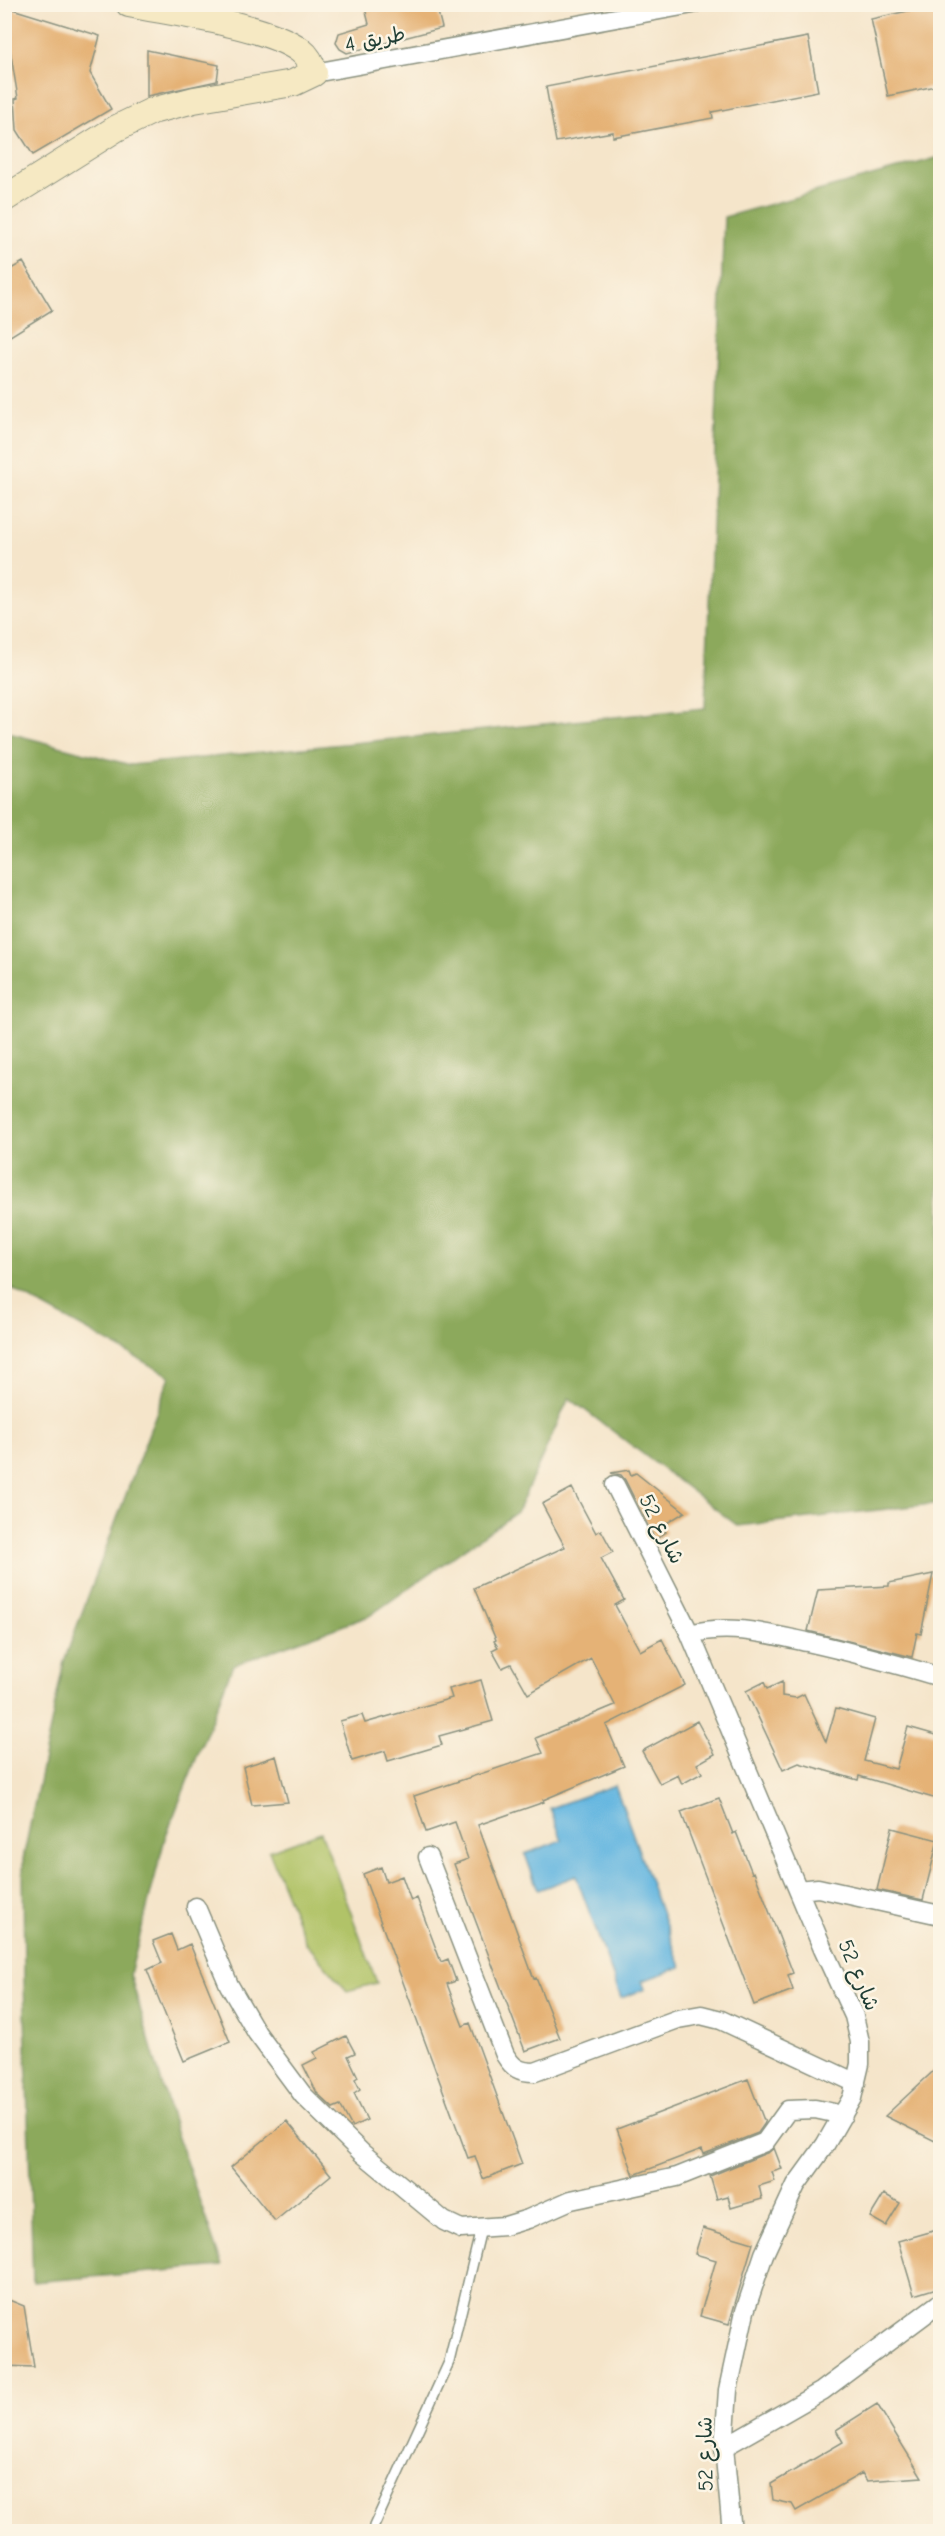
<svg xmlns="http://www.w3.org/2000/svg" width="945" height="2536" viewBox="0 0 945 2536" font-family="'Comic Neue','Playpen Sans Arabic',sans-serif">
<rect width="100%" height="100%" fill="#fcf5e5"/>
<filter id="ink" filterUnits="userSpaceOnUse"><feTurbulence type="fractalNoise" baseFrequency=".0167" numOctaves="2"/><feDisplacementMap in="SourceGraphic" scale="12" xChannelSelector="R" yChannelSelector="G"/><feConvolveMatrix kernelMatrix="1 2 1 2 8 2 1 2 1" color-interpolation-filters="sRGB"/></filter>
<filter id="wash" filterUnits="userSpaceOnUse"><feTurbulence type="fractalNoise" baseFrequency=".008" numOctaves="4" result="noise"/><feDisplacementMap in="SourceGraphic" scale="24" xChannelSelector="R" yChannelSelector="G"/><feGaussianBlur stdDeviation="1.35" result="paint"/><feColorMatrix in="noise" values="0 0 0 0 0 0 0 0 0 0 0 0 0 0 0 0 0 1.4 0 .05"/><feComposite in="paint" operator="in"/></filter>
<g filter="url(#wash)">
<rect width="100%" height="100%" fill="#f5e5ca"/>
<!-- green -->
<path fill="#b1c367" stroke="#68804e" stroke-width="1.5" d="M321 1832 377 1983 347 1991 306 1943 269 1851Z"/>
<!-- forest -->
<path fill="#8ca95c" stroke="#567348" stroke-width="1.5" d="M940 157V1503L738 1526 569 1398 517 1512 369 1616 233 1665 165 1838 130 1974 176 2132 222 2266 33 2282 24 1982 23 1859 64 1661 170 1376 5 1285V732L131 765 705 708 724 217Z"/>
<!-- water -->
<path fill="#64b6e0" stroke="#427a8a" stroke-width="1.5" d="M615 1785 681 1967 642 1981 645 1989 621 1998 576 1876 538 1890 525 1854 562 1840 550 1808Z"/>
<g id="blocks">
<!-- building -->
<path fill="#e5b276" d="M377 4H436L442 28 347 53 340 49 336 43 339 33 369 24 365 8Z
M940 4V85L888 96 871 19Z
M9 8 100 36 90 73 111 109 33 155 17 130 15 99 18 98 10 49 4 47V24Z
M808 37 818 91 712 112 713 118 613 137V132L556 142 546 87Z
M147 50 219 65 217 81 147 96Z
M23 262 52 310 4 340V273Z
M629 1470 631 1475 636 1473 685 1512 662 1526 666 1532 655 1540 625 1480 621 1475 611 1473Z
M572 1488 596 1533 601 1530 613 1552 601 1558 624 1600 615 1605 640 1651 662 1639 685 1685 606 1725 624 1766 543 1800 544 1802 478 1825 534 1979 536 1978 560 2038 525 2051 454 1864 468 1859 455 1822 426 1832 414 1796 543 1753 536 1738 615 1705 591 1658 528 1694 511 1664 502 1668 492 1650 498 1647 494 1641 496 1640 474 1588 565 1547 542 1504Z
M933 1574 921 1634 917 1633 912 1657 808 1631 818 1590 889 1586V1583Z
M481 1680 493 1721 439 1736 442 1745 388 1761 385 1751 352 1761 340 1721 362 1715 365 1723 452 1698 449 1689Z
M764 1682 767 1689 782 1682V1696L796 1698 804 1694 826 1742 836 1708 875 1719 864 1761 896 1769 908 1727 940 1736V1800L859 1776 858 1780 799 1763 783 1770 746 1691Z
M697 1721 715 1754 697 1764 702 1773 682 1784 678 1775 660 1784 642 1751Z
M276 1756 288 1802 252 1805 243 1767Z
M719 1798 733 1834 736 1832 752 1873 754 1872 793 1973 788 1975 793 1990 754 2005 681 1812Z
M892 1828 938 1840 923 1900 877 1890Z
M381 1867 386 1882 402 1876 411 1901 417 1898 441 1962 448 1959 456 1981 447 1984 463 2026 470 2023 522 2164 483 2179 475 2156 468 2158 363 1874Z
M171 1934 177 1950 190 1944 230 2042 184 2061 147 1970 162 1963 153 1941Z
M346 2036 355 2053 348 2056 358 2077 355 2079 360 2089 354 2093 367 2120 352 2127 340 2105 333 2108 317 2093 303 2065 317 2058 314 2052Z
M940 2065V2131L935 2141 885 2116Z
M748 2079 765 2123 758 2133 704 2154 702 2149 634 2175 617 2129Z
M287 2121 331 2175 275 2221 231 2167Z
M774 2148 782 2169 772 2172 775 2181 759 2186 762 2199 731 2208 728 2196 717 2199 710 2176 769 2152Z
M884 2194 900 2203 886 2226 870 2217Z
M703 2228 753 2243 729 2324 700 2316 716 2260 695 2254Z
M937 2230 940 2242V2287L914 2295 898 2241Z
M4 2298 24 2306 34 2367 4 2366Z
M877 2404 922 2477 867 2481 862 2473 796 2511 792 2504 773 2500 771 2484 843 2442 836 2430Z"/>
</g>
</g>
<g filter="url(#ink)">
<use href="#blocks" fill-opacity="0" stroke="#8a917f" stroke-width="1.5"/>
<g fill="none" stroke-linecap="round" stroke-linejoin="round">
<!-- lane casing -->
<g stroke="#8a917f" stroke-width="12">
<path id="lane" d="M374 2526 449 2362 481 2229"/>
</g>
<!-- street casing -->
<g stroke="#8a917f" stroke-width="21">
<path id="street" d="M314 73 693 4
M615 1485 690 1634 823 1949 854 2016 860 2042V2064L852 2098 825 2145 796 2185 764 2254 745 2311 728 2390 724 2447 732 2532
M690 1634C729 1623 769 1634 807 1642 852 1652 896 1664 940 1677
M428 1857 505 2055C513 2068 519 2072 535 2072L678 2019 701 2015 721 2020 856 2083
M798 1890 818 1888 940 1915
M196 1907 229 1985 257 2033 303 2095 362 2153 444 2221 461 2229 505 2226 528 2219 571 2200 677 2177 765 2142 788 2110 815 2109 843 2115
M724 2447 822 2391 940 2303"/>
</g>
<!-- secondary casing -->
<g stroke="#8a917f" stroke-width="28">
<path id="secondary" d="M4 199 117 128 152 111 194 100 293 83 314 73C312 63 308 56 300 50 266 25 172 13 129 4"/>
</g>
<!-- lane -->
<use href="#lane" stroke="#fff" stroke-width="9"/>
<!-- street -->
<use href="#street" stroke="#fff" stroke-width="18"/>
<!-- secondary -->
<use href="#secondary" stroke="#f6e9c3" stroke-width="26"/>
</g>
</g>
<g text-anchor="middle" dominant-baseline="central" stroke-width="5" stroke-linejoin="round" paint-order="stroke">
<!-- street labels -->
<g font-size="21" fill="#1f3d34" stroke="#fcf5e5">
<text transform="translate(375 39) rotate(-11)">طريق 4</text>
<text transform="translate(662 1529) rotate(63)">شارع 52</text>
<text transform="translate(859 1975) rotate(67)">شارع 52</text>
<text transform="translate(705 2454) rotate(-91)">شارع 52</text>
</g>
</g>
<!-- margin -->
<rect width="945" height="2536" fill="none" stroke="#fcf5e5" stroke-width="24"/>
</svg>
